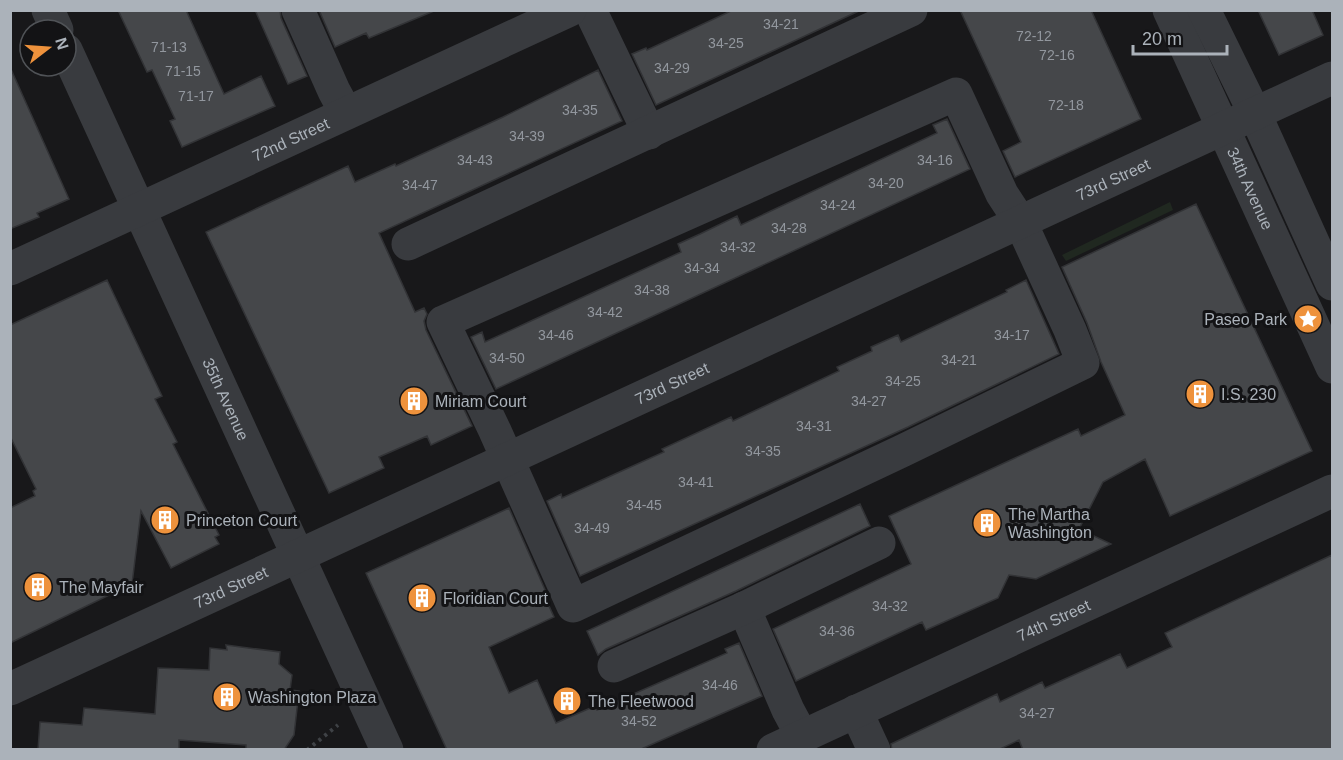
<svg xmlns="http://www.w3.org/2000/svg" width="1343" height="760" viewBox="0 0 1343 760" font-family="Arial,sans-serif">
<rect width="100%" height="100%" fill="#18181a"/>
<!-- green -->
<path fill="#202820" d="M1170 202 1173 210 1066 261 1062 255Z"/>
<!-- building -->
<path fill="#45474a" stroke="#323336" stroke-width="1.5" d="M118 10H186L224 94 261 76 275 106 182 147 170 121 175 119 152 70 147 72Z
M255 10H280L281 18 307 76 288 84Z
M319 10H434V11L369 38 366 33 335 47Z
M733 10H861L656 105 632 54 646 48 647 50Z
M960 10H1091L1141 119 1015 177 1003 151 1021 142Z
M1258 10H1312L1323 35 1279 55Z
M10 67 69 199 37 213 39 217 10 229Z
M598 70 622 121 379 233 415 312 424 308 427 314 424 321 426 330 472 426 431 445 427 436 379 457 384 468 329 493 206 232 348 166 355 182 395 164 396 166 503 117Z
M947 119 970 169 496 389 471 337 482 332 485 342 533 320 681 252 678 244 700 234 737 216 741 225 937 133 933 125Z
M1196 204 1312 451 1170 516 1145 459 1103 482 1079 529 1111 544 1036 579 1009 575 998 598 926 630 922 622 796 681 773 629 911 564 889 516 1078 429 1081 436 1125 415 1101 362 1087 323 1062 267Z
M107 280 162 396 155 399 177 442 173 444 219 535 215 537 219 544 171 568 141 511 132 584 10 643V508L35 496 33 491 36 489 10 436V325Z
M1026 280 1059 354 908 427 580 576 547 501 561 494 562 498 615 474 664 452 662 449 731 417 733 421 839 371 837 367 872 351 871 347 898 335 901 342 1007 292 1006 290Z
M860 504 870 526 736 591 606 649 598 655 587 631Z
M509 508 546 592 543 593 554 617 489 647 509 693 537 680 556 723 595 706 597 710 727 653 725 649 739 643 762 696 639 750H447L366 573Z
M1332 555V750H1023L1019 740 998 750H892L891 744 997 694 1000 702 1042 682 1045 688 1120 654 1127 668 1172 647 1165 633Z
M226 645 280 652 279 664 292 675 290 690 299 691 294 735 284 750H246V745L179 740V750H38L40 722 82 725 84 708 155 714 158 668 209 670 210 648 227 650Z"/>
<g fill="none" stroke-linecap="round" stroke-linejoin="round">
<!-- path -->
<path stroke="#3f4246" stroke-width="4" stroke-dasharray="3 4.5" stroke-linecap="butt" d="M307 750 338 725"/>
<!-- minor -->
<g stroke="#393b3f" stroke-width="33">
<path d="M48 10 57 30"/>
<path d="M298 10 334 91 346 113"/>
<path d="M590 10 649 133"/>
<path id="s1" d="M1169 10 1332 367"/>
<path d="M1204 10 1255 114 1332 284"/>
<path id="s2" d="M66 50 387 750"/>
<path d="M956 94 1002 194 1021 223 1070 330 1083 363 902 451 573 606 495 431 443 322Z"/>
<path d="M408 244 911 10"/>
<path id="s3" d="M10 269 570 10"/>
<path d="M744 608 788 710 802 736"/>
<path d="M614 666 744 608 879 543"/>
<path id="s4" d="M10 689 1332 78"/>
<path d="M856 711 874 750"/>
<path id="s5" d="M773 750 1332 491"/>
</g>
</g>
<!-- icons -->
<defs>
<g id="sight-disc" transform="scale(1.5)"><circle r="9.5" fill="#ee923c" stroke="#131315"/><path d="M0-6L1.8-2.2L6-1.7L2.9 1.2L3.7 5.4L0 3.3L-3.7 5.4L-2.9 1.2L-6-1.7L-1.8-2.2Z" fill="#fff"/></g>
<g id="building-disc" transform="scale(1.5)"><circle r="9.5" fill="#ee923c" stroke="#131315"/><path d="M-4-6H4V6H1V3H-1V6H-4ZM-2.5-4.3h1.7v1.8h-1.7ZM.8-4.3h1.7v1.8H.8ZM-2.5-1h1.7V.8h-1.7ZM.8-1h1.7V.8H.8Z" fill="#fff"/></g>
</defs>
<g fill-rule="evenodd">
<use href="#sight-disc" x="1308" y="319"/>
<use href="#building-disc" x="1200" y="394"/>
<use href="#building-disc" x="414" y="401"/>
<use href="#building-disc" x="165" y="520"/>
<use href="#building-disc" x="987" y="523"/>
<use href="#building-disc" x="38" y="587"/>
<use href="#building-disc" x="422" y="598"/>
<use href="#building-disc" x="227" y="697"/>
<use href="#building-disc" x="567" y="701"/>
</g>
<g text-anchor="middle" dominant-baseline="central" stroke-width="6" stroke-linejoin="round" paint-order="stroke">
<!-- number labels -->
<g font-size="14" fill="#92979e">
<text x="781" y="24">34-21</text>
<text x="1034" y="36">72-12</text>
<text x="726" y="43">34-25</text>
<text x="169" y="47">71-13</text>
<text x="1057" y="55">72-16</text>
<text x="672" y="68">34-29</text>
<text x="183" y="71">71-15</text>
<text x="196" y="96">71-17</text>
<text x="1066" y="105">72-18</text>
<text x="580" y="110">34-35</text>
<text x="527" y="136">34-39</text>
<text x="475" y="160">34-43</text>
<text x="935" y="160">34-16</text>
<text x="886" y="183">34-20</text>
<text x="420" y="185">34-47</text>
<text x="838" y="205">34-24</text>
<text x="789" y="228">34-28</text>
<text x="738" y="247">34-32</text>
<text x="702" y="268">34-34</text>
<text x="652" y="290">34-38</text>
<text x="605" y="312">34-42</text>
<text x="556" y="335">34-46</text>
<text x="1012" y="335">34-17</text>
<text x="507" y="358">34-50</text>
<text x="959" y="360">34-21</text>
<text x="903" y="381">34-25</text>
<text x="869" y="401">34-27</text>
<text x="814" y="426">34-31</text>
<text x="763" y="451">34-35</text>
<text x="696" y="482">34-41</text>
<text x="644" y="505">34-45</text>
<text x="592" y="528">34-49</text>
<text x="890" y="606">34-32</text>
<text x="837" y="631">34-36</text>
<text x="720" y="685">34-46</text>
<text x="1037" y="713">34-27</text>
<text x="639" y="721">34-52</text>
</g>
<!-- street labels -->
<g font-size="16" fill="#abb2ba" stroke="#131315">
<text stroke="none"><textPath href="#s3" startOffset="309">72nd Street</textPath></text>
<text stroke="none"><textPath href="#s4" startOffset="1215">73rd Street</textPath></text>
<text stroke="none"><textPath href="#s1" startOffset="196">34th Avenue</textPath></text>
<text stroke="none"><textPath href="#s4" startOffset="729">73rd Street</textPath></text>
<text stroke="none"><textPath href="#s2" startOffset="384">35th Avenue</textPath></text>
<text stroke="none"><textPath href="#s4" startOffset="243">73rd Street</textPath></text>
<text stroke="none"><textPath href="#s5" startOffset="309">74th Street</textPath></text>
</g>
<!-- poi labels -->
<g font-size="16" fill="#abb2ba" stroke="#131315" text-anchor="start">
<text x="1287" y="319" text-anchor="end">Paseo Park</text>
<text x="1221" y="394">I.S. 230</text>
<text x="435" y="401">Miriam Court</text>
<text x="1008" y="514">The Martha<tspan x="1008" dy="18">Washington</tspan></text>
<text x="186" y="520">Princeton Court</text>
<text x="59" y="587">The Mayfair</text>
<text x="443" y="598">Floridian Court</text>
<text x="248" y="697">Washington Plaza</text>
<text x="588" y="701">The Fleetwood</text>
</g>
</g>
<!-- border -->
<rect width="1343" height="760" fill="none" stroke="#abb2ba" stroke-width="24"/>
<!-- north arrow -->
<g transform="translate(48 48) rotate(73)"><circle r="28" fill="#131315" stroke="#505357" stroke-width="1.5"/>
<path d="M0-4.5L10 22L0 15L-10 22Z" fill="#ee923c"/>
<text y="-9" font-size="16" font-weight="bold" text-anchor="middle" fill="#abb2ba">N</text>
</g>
<!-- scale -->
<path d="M1133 45v9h94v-9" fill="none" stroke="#abb2ba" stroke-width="3"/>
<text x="1142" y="45" font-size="18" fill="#abb2ba" stroke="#131315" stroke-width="4.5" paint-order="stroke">20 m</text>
</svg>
